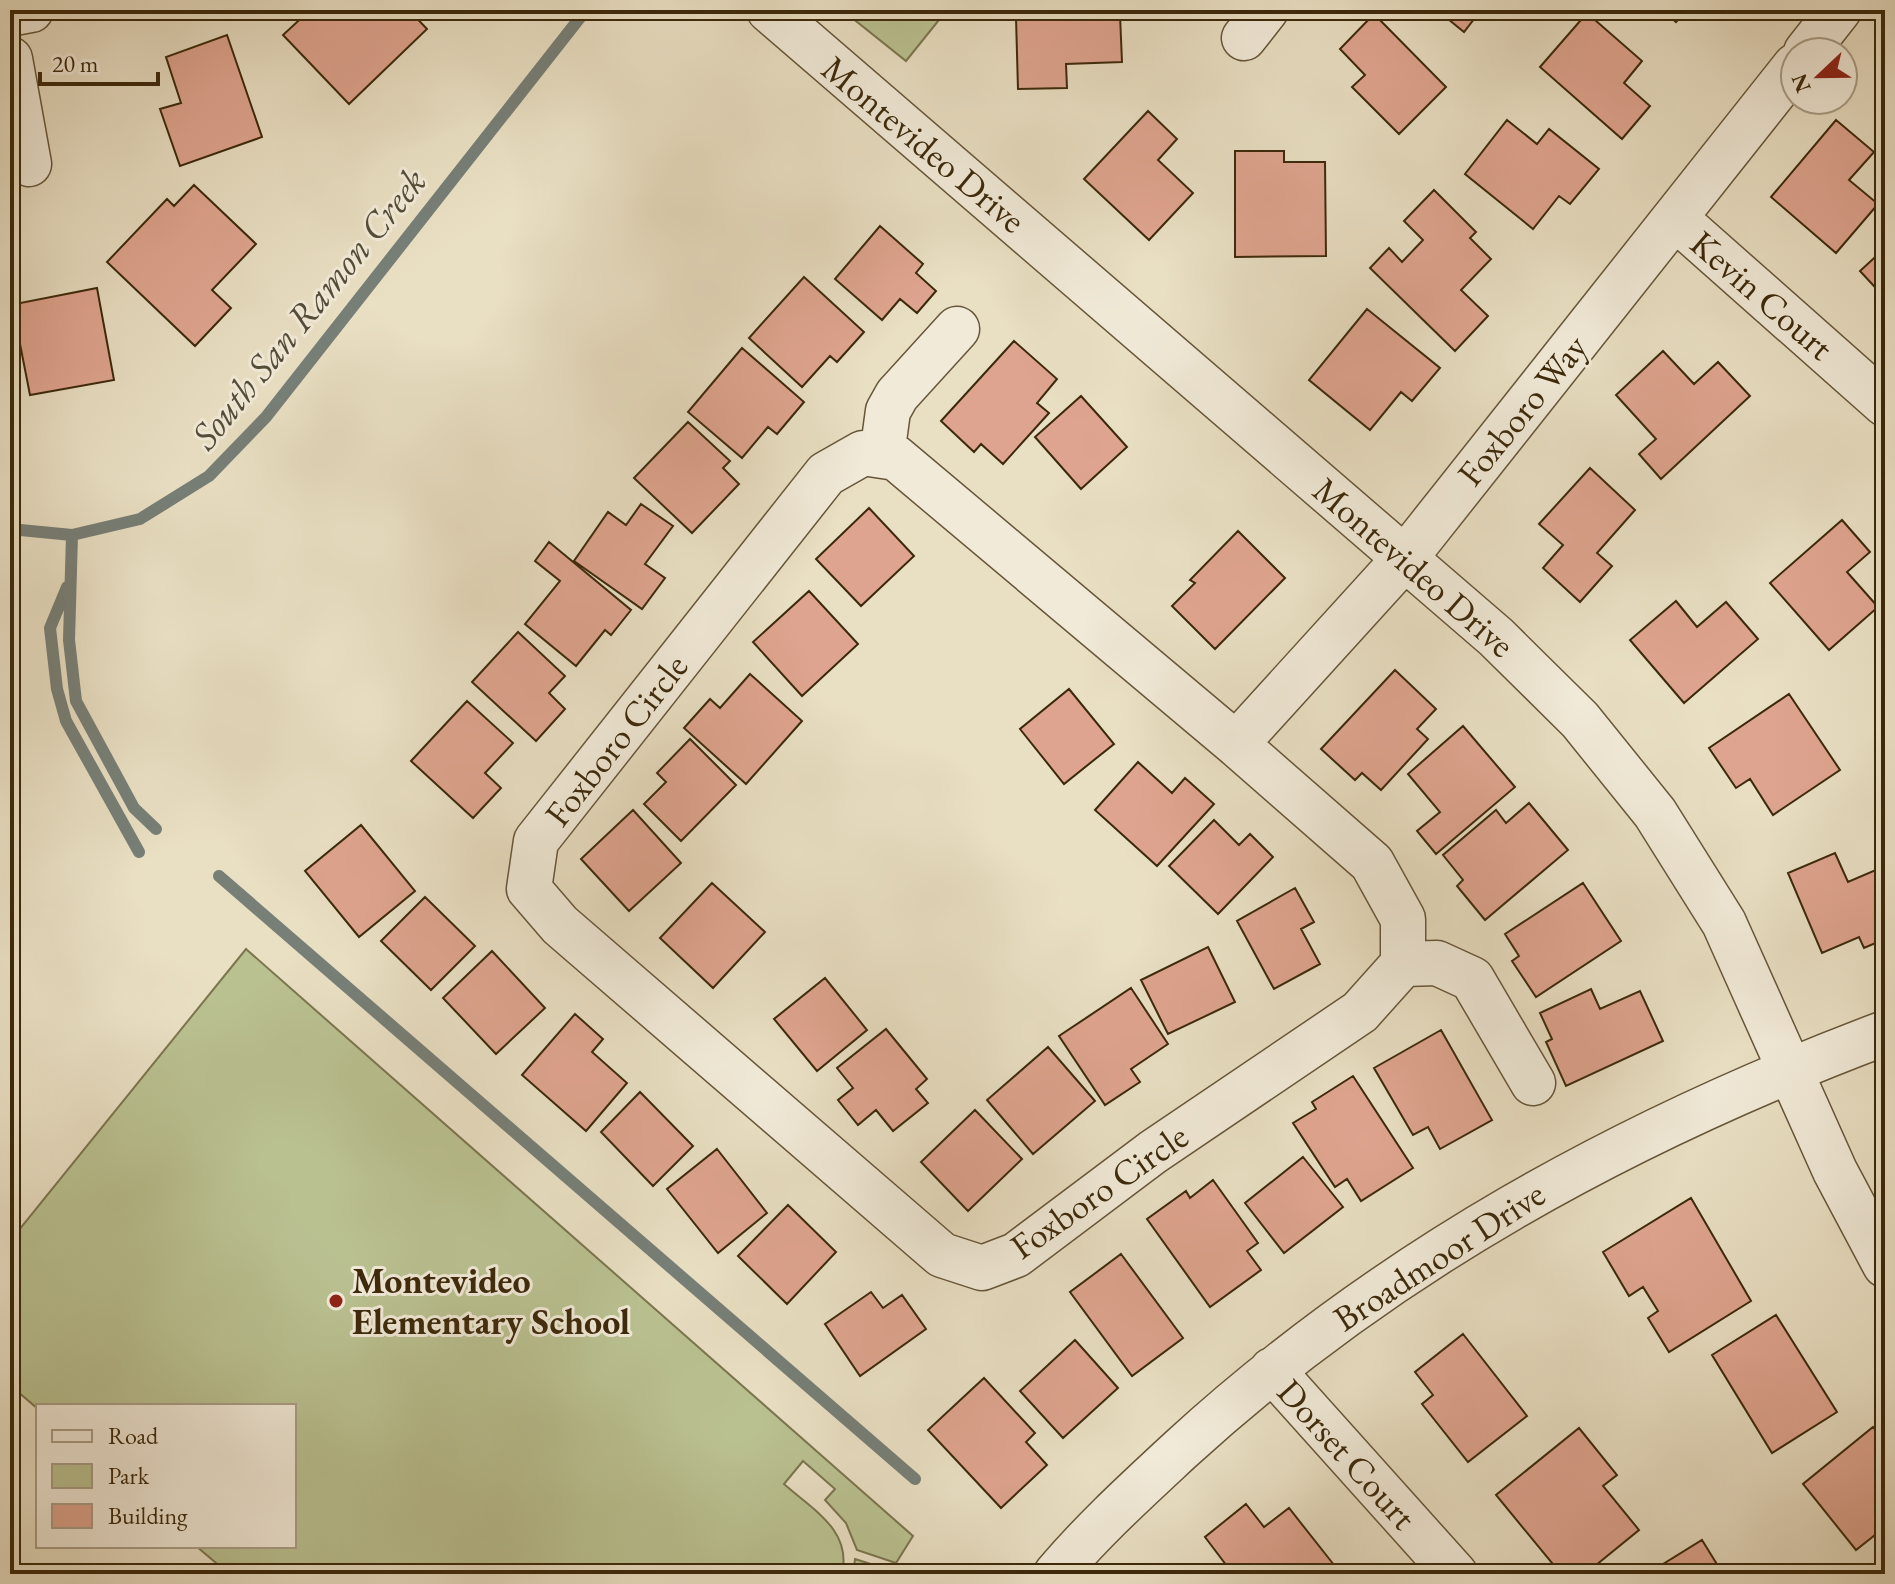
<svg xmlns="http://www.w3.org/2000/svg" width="1895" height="1584" viewBox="0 0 1895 1584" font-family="'EB Garamond',serif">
<rect width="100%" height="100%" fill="#e9dfc3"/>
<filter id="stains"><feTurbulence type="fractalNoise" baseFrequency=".0025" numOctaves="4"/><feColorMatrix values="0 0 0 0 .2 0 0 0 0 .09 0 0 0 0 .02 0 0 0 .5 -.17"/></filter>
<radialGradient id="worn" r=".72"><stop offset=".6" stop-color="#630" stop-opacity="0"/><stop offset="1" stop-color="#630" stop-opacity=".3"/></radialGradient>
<!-- green -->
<path fill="#bac191" stroke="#7b754e" stroke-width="2" d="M865 10H947L906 61 856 21Z
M246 949 913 1536 896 1563 857 1550 846 1523 825 1500 835 1489 803 1461 784 1484C813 1510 852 1530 842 1574H229L196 1546H294V1406H38V1409L10 1385V1241Z
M855 1559 902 1574H853Z"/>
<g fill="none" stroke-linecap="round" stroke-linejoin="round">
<!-- stream -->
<path stroke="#777f77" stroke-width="12" d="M10 529 72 535 140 519 209 476 266 417 586 10
M72 535 69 640 76 701 134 808 156 829
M67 587 50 628 57 689 66 721 139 852
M219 876 915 1479"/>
</g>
<!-- building -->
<path fill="#dfa48f" stroke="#3c290b" stroke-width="2" d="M310 10H409L427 29 349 104 283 35Z
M1437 10H1481L1464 32Z
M1663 10H1687L1676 22Z
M1587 13 1642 61 1624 83 1650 106 1622 139 1540 67Z
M1374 14 1446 87 1399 134 1352 87 1365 75 1340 49Z
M1120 15 1122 62 1066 64 1067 88 1018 89 1016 18Z
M227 35 262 137 180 166 160 109 181 103 166 57Z
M1148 111 1177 139 1158 160 1193 193 1149 240 1084 179Z
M1507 120 1537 144 1549 129 1599 169 1570 204 1559 196 1533 229 1465 174Z
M1836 120 1874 152 1849 180 1878 204 1836 253 1771 197Z
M1235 151H1284V162H1325L1326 256 1235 257Z
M194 185 256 244 212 290 231 308 195 346 107 262 167 199 174 206Z
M1434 190 1476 232 1470 238 1491 259 1461 290 1488 316 1455 351 1370 268 1389 248 1402 262 1423 240 1404 221Z
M880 226 923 264 916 273 936 291 917 313 900 299 882 320 835 279Z
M1885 248V298L1860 271Z
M804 277 864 332 837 362 830 356 802 387 749 338Z
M97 288 114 380 30 395 20 344 10 346V305Z
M1367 309 1440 368 1412 401 1401 392 1370 430 1309 380Z
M1014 341 1057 379 1037 403 1049 413 1003 464 981 444 974 452 941 421Z
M742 348 804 402 777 434 768 427 742 458 688 412Z
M1663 351 1694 384 1718 362 1750 396 1661 479 1639 454 1656 439 1616 395Z
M1081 396 1127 447 1081 489 1035 437Z
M688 422 730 461 723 468 739 484 692 533 634 478Z
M1590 468 1635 510 1597 553 1612 566 1580 602 1543 568 1563 545 1539 524Z
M641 504 673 526 645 564 665 578 642 609 574 561 608 512 626 525Z
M869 508 914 556 861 606 816 559Z
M1842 520 1870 552 1847 572 1878 607 1829 650 1770 583Z
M1238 531 1285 578 1215 649 1172 606 1195 583 1190 580Z
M549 542 631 610 611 635 605 630 576 666 525 624 560 581 535 561Z
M809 591 858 644 802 696 753 642Z
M1676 601 1697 627 1726 602 1758 639 1684 703 1630 640Z
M518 632 565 676 549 693 565 709 536 741 472 682Z
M1395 670 1436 709 1417 729 1428 739 1381 790 1362 773 1355 780 1321 749Z
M750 674 802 721 746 784 684 728 710 699 720 708Z
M1069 689 1114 744 1064 784 1020 729Z
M1789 694 1840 770 1773 815 1750 779 1736 788 1709 748Z
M467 701 513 743 485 773 501 788 473 818 411 761Z
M1463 726 1515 787 1436 854 1417 831 1440 812 1408 774Z
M690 739 736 785 681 841 644 804 666 782 657 773Z
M1138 762 1172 793 1185 778 1214 804 1157 866 1095 810Z
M1529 803 1568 850 1485 920 1457 886 1463 880 1443 855 1496 810 1506 823Z
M633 810 681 863 629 911 581 859Z
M1214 820 1239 845 1250 834 1273 857 1218 914 1169 866Z
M361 825 415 891 359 937 305 871Z
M1835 853 1848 882 1878 869 1885 885V939L1864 948 1859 937 1822 953 1788 873Z
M712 883 765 932 713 988 660 938Z
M1583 883 1621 941 1536 997 1512 961 1519 956 1505 934Z
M1295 888 1314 922 1301 929 1320 964 1274 989 1237 921Z
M425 897 475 946 431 990 381 941Z
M1208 947 1235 1002 1168 1034 1141 980Z
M492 951 545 1008 496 1054 443 998Z
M825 978 867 1030 817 1071 774 1019Z
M1131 988 1168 1044 1131 1069 1140 1082 1105 1105 1059 1036Z
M1591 989 1600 1009 1640 991 1663 1041 1566 1086 1546 1042 1552 1039 1540 1013Z
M575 1014 603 1039 592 1052 627 1083 586 1131 522 1075Z
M886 1029 927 1079 916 1089 928 1103 893 1131 876 1110 858 1125 838 1100 853 1088 837 1068Z
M1441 1030 1492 1120 1440 1149 1428 1127 1413 1135 1374 1068Z
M1048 1047 1095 1101 1033 1154 987 1100Z
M1353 1076 1413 1168 1361 1201 1347 1179 1335 1187 1293 1123 1316 1109 1312 1102Z
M640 1092 693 1146 653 1186 601 1132Z
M975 1110 1022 1159 968 1211 921 1162Z
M717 1149 767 1213 718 1253 667 1189Z
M1303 1157 1343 1207 1284 1253 1245 1203Z
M1213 1180 1258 1243 1247 1251 1261 1270 1210 1307 1147 1219 1186 1191 1190 1198Z
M1691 1198 1751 1301 1669 1352 1648 1318 1658 1311 1643 1287 1629 1296 1603 1252Z
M788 1205 836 1252 787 1304 738 1256Z
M1121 1254 1183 1338 1132 1376 1070 1292Z
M871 1292 883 1308 902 1295 926 1329 860 1376 825 1324Z
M1776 1315 1837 1412 1772 1453 1712 1355Z
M1463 1334 1527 1416 1468 1462 1422 1404 1433 1395 1415 1372Z
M1075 1340 1118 1388 1063 1438 1020 1391Z
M984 1378 1035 1433 1026 1442 1047 1465 1001 1508 928 1430Z
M1873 1427 1885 1442V1527L1856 1550 1803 1484Z
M1579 1428 1617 1475 1603 1486 1639 1530 1585 1574H1561L1496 1495Z
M1246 1504 1264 1527 1289 1508 1338 1570 1333 1574H1233L1205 1537Z
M1702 1540 1723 1574H1647Z"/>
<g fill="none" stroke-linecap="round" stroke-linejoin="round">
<!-- minor casing -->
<g stroke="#675639" stroke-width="47">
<path id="minor" d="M769 10 1496 637 1580 720 1655 813 1724 923 1835 1171 1885 1265
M10 14 31 10
M1244 38 1266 10
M1806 52 1839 10
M10 59 29 164
M1675 218 1885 404
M863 453 896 458 1236 744 1372 863 1403 919V964L1360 1012 1153 1152 1016 1255 982 1268 942 1255 560 925 529 889 536 841 826 474Z
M882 455 888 411 897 395 957 329
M1236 744 1405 558 1795 66
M1403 964 1437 963 1472 979 1533 1083
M1272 1370 1455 1574
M1056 1574C1094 1529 1137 1490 1180 1450 1386 1261 1625 1131 1885 1033"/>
</g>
<!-- minor -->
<use href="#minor" stroke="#f1ead8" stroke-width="44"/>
</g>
<!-- markers -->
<circle fill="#8f2418" stroke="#f1ead8" stroke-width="3" cx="336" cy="1301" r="8"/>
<g text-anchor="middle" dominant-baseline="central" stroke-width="6" stroke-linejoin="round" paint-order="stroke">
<!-- street labels -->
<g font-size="36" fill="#3c290b" stroke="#f1ead8">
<text transform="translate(924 144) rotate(40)">Montevideo Drive</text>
<text transform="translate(1762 295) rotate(41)">Kevin Court</text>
<text transform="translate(1522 410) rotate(-51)">Foxboro Way</text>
<text transform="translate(1414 567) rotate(41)">Montevideo Drive</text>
<text transform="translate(616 740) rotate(-52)">Foxboro Circle</text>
<text transform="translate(1099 1191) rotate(-35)">Foxboro Circle</text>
<text transform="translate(1439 1256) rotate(-33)">Broadmoor Drive</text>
<text transform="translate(1347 1454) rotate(48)">Dorset Court</text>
</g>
<!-- poi labels -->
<g font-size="36" font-weight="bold" fill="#3c290b" stroke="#f1ead8" text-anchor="start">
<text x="352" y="1280">Montevideo<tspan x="352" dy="41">Elementary School</tspan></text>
</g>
<!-- water labels -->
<g font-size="38" font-style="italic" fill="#544d38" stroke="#f1ead8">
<text transform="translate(308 308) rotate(-51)">South San Ramon Creek</text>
</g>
</g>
<!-- margin -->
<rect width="1895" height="1584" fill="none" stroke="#e9dfc3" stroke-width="40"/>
<rect x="12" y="12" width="1871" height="1560" fill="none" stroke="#3c290b" stroke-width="4"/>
<rect x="20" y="20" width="1855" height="1544" fill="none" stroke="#3c290b" stroke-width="2"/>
<!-- legend -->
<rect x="36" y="1404" width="260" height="144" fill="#f1ead8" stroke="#a99d86" stroke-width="2"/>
<rect x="52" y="1430" width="40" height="12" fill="#f1ead8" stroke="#a99d86" stroke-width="2"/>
<text x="108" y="1444" font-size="24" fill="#3c290b">Road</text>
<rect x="52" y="1464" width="40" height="24" fill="#bac191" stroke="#a99d86" stroke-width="2"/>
<text x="108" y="1484" font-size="24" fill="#3c290b">Park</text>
<rect x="52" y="1504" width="40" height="24" fill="#dfa48f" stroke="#a99d86" stroke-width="2"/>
<text x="108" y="1524" font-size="24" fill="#3c290b">Building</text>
<!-- north arrow -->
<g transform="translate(1819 76) rotate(248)"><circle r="38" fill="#f1ead8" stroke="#a99d86" stroke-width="2"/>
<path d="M0-6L14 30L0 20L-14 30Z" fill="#8f2418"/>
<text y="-12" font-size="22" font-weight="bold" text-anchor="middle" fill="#3c290b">N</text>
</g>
<!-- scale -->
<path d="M40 72v12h118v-12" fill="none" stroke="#3c290b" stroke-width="4"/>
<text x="52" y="72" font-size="24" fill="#3c290b" stroke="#f1ead8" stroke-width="6" paint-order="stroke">20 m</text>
<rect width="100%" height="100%" filter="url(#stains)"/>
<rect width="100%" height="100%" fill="url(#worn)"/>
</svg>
